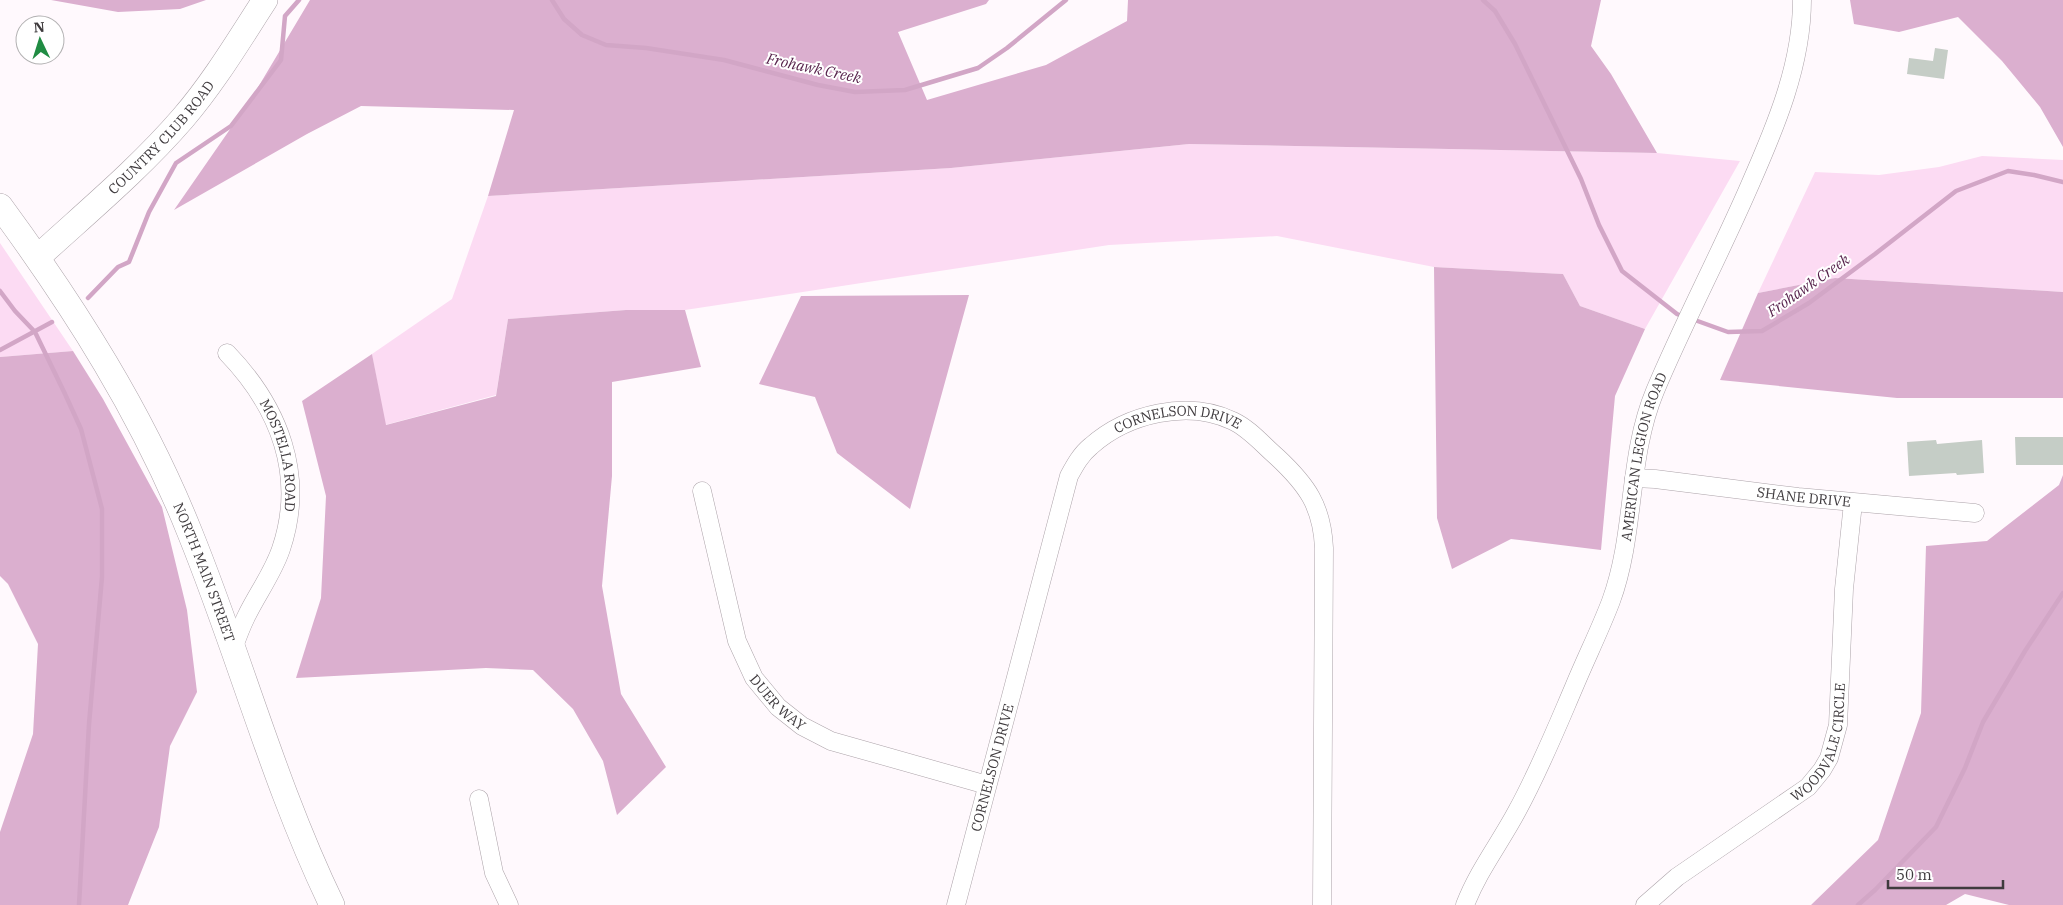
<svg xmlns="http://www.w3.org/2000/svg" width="2063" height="905" viewBox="0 0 2063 905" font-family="'IBM Plex Serif',serif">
<rect width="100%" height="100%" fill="#fff9fd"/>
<!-- green -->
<path fill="#fcdbf3" d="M1189 144 1657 153 1740 161 1645 329 1580 306 1563 274 1434 267 1277 236 1109 245 685 310H626L508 319 496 395 385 425 372 354 452 299 488 196 951 168Z
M1982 156 2063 160V292L1835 278 1758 293 1815 172 1879 175 1939 167Z
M0 243 73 351 0 357Z"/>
<!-- forest -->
<path fill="#dbafcf" d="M51 0H206L180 9 118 12Z
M310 0H989L986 4 898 32 927 100 1046 65 1127 21 1128 0H1601L1591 46 1611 74 1657 153 1189 144 951 168 488 196 514 110 361 106 307 134 174 210 251 99Z
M1850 0H2063V147L2040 107 2002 61 1958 17 1899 32 1854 24Z
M1434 267 1563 274 1580 306 1645 329 1615 396 1601 550 1511 539 1452 569 1437 518Z
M1835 278 2063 292V398H1897L1720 380 1758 293Z
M969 295 910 509 837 453 815 397 759 384 801 296Z
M626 310H685L701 367 612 382V476L602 586 621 694 666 767 617 815 603 761 573 709 533 670 486 668 296 678 321 598 326 496 302 401 372 354 386 425 496 396 508 319Z
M73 351 103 399 162 507 187 610 197 692 170 746 159 827 128 905H0V832L33 734 38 644 8 584 0 576V357Z
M2063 475V905H2009L1965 894 1946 905H1811L1878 840 1921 713 1926 546 1987 541 2059 485Z"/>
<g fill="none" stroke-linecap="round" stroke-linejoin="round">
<!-- stream -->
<path stroke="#d2a6c6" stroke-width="4.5" d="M552 0 564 19 582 35 606 45 646 48 724 60 818 85 855 92 905 90 978 68 1007 48 1066 0
M1483 0 1495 11 1515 44 1581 179 1599 225 1622 271 1677 314 1684 317
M0 291 15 311 35 332 65 394 81 429 102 509V577L89 724 79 905
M88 298 118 267 129 262 149 212 176 163 231 126 281 60 285 16 299 0
M1692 319 1728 332 1762 331 1809 303 1875 254 1956 191 2008 171 2034 175 2063 182
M0 350 52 322
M1858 905 1875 890 1936 827 1965 768 1983 722 2025 651 2063 593"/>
</g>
<!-- building -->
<path fill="#c5cdc6" d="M1935 48 1948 50 1944 79 1907 74 1909 58 1933 61Z
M2015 437H2063V465H2016Z
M1936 440 1937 444 1982 440 1984 473 1957 475 1956 473 1909 476 1907 442Z"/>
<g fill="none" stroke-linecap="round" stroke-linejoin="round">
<!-- street casing -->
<g stroke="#aca3a9" stroke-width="19">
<g id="street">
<path id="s1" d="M227 353C279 407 306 475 281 549 273 573 257 594 246 617 241 627 237 638 233 649"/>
<path id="s2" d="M1634 478 1655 479 1798 497 1975 513"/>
<path id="s3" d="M702 491 737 641 754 678 778 707 802 726 831 741 987 785"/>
<path d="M479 799 494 873 509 905"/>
<path id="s4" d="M956 905 1069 476C1075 465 1081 454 1091 446 1127 414 1188 399 1233 421 1250 429 1263 445 1277 457 1307 485 1322 506 1324 548L1322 905"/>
<path id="s5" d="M1465 905C1478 871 1500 843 1517 811 1539 771 1556 729 1574 687 1586 658 1600 630 1611 601 1636 533 1627 458 1655 391 1684 322 1719 256 1749 187 1775 128 1802 65 1802 0"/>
<path id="s6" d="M1645 905 1677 877 1808 787 1822 770 1829 758 1838 725 1844 589 1853 503"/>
</g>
</g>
<!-- secondary casing -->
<g stroke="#aca3a9" stroke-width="26">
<g id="secondary">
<path id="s7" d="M0 206C75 308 143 415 190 533 240 656 274 785 332 905"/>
<path id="s8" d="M38 257C87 212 139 169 183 118 214 82 239 40 265 0"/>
</g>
</g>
<!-- street -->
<use href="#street" stroke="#fff" stroke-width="18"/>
<!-- secondary -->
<use href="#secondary" stroke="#fff" stroke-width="25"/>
</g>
<g text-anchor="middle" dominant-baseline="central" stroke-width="4" stroke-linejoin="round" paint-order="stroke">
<!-- street labels -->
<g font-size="14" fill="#3f3b3e" stroke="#fff">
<text stroke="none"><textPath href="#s8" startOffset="172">COUNTRY CLUB ROAD</textPath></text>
<text stroke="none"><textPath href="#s4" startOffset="576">CORNELSON DRIVE</textPath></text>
<text stroke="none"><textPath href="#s1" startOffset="118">MOSTELLA ROAD</textPath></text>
<text stroke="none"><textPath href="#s5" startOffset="486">AMERICAN LEGION ROAD</textPath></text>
<text stroke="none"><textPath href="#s2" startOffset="171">SHANE DRIVE</textPath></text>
<text stroke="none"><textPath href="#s7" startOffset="421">NORTH MAIN STREET</textPath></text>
<text stroke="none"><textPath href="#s3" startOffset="229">DUER WAY</textPath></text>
<text stroke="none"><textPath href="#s6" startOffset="248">WOODVALE CIRCLE</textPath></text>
<text stroke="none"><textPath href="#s4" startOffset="142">CORNELSON DRIVE</textPath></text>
</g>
<!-- water labels -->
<g font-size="15" font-style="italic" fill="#541f49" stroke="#fff">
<text transform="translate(814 68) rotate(12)">Frohawk Creek</text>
<text transform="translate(1808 285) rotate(-35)">Frohawk Creek</text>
</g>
</g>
<!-- north arrow -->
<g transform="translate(40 40) rotate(356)"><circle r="24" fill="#ffffff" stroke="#b2b1b2"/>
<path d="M0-4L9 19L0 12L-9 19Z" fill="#208c43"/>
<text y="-8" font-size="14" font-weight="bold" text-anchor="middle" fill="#3f3b3e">N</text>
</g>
<!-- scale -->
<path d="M1888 880v8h115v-8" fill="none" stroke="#3f3b3e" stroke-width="2.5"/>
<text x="1896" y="880" font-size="15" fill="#3f3b3e" stroke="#ffffff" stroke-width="4" paint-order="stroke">50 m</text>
</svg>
